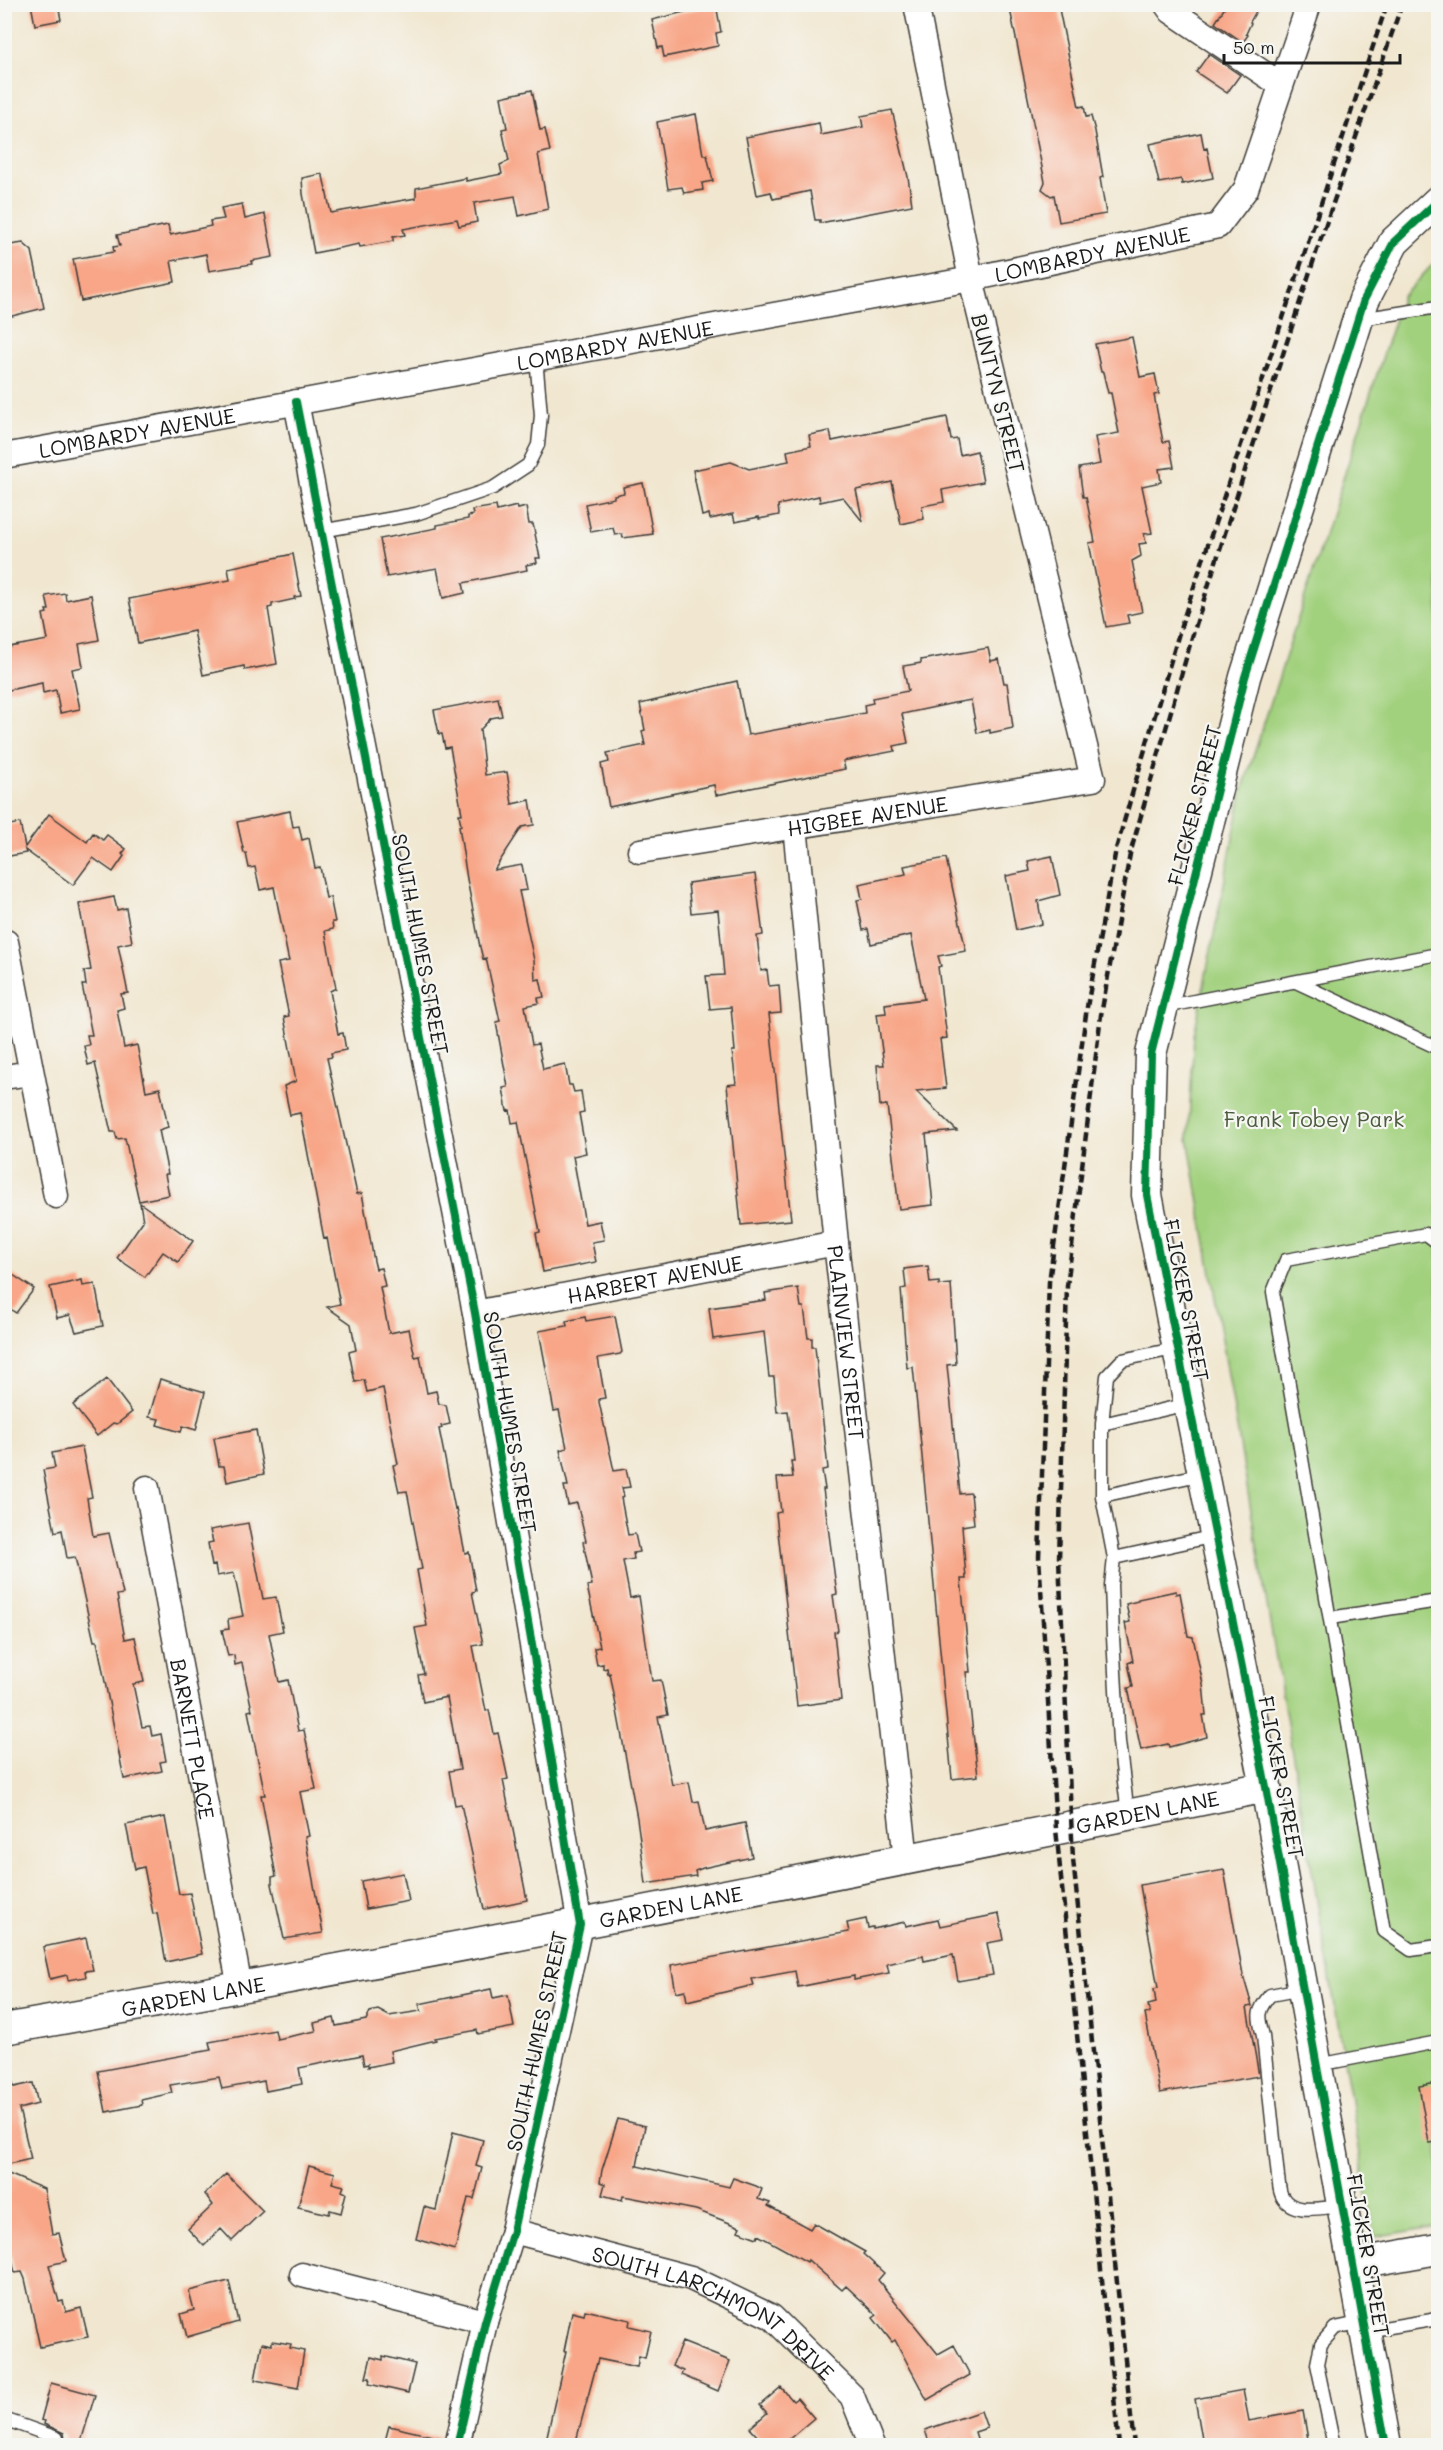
<svg xmlns="http://www.w3.org/2000/svg" width="1443" height="2450" viewBox="0 0 1443 2450" font-family="Mali,sans-serif">
<rect width="100%" height="100%" fill="#f6f6f2"/>
<filter id="ink" filterUnits="userSpaceOnUse"><feTurbulence type="fractalNoise" baseFrequency=".0167" numOctaves="2"/><feDisplacementMap in="SourceGraphic" scale="12" xChannelSelector="R" yChannelSelector="G"/><feConvolveMatrix kernelMatrix="1 2 1 2 8 2 1 2 1" color-interpolation-filters="sRGB"/></filter>
<filter id="wash" filterUnits="userSpaceOnUse"><feTurbulence type="fractalNoise" baseFrequency=".008" numOctaves="4" result="noise"/><feDisplacementMap in="SourceGraphic" scale="24" xChannelSelector="R" yChannelSelector="G"/><feGaussianBlur stdDeviation="1.35" result="paint"/><feColorMatrix in="noise" values="0 0 0 0 0 0 0 0 0 0 0 0 0 0 0 0 0 1.4 0 .05"/><feComposite in="paint" operator="in"/></filter>
<g filter="url(#wash)">
<rect width="100%" height="100%" fill="#f1e7d0"/>
<!-- green -->
<path fill="#a2d17e" stroke="#5f764d" stroke-width="1.5" d="M1438 259V2226L1374 2237 1188 1138 1194 1035 1243 788 1402 297Z"/>
<g id="blocks">
<!-- building -->
<path fill="#f8a687" d="M31 4H58L61 20 35 25Z
M716 4 721 32 716 33 718 46 664 57 662 47 658 48 652 20Z
M1009 4H1058L1079 107 1084 106 1086 117 1091 116 1095 131 1103 177 1100 178 1106 214 1059 222 1054 195 1051 196 1042 189 1045 182Z
M1227 4H1260L1250 22 1251 23 1246 34 1248 35 1243 42 1215 23Z
M1209 54 1240 75 1227 93 1196 72Z
M532 90 540 130 545 129 550 151 538 154 548 209 519 216 515 196 474 203 477 222 459 226 457 219 403 229 405 235 393 237V241L360 247 359 244 314 253 303 194 302 178 321 174 323 176 331 213 416 198V188L466 178V181L502 174 500 165 509 161 502 129 507 128 501 97Z
M892 110 908 177 912 205 820 223V220H815L810 191 773 199 771 192 757 195 746 137 819 123 821 135 863 127 861 116Z
M696 114 703 155H707L713 181 702 183 703 190 684 193 682 187 668 189 657 122Z
M1201 133 1204 149 1207 148 1213 178 1182 184 1181 179 1159 183 1150 144Z
M242 204 245 219 265 214 273 257 251 261 252 264 209 271 206 254 171 261 175 282 81 301 73 259 114 252 113 247 120 246 117 235 168 225 170 235 211 226 210 221 224 219 221 208Z
M23 243 32 251 44 308 4 318V246Z
M1132 337 1140 377 1155 374 1159 394 1154 395 1163 442 1169 441 1174 467 1159 469 1161 482 1142 486 1152 533 1144 534 1146 543 1139 544 1141 556 1132 561 1142 612 1127 615 1129 623 1106 627 1089 543 1095 542 1086 497H1083L1079 468 1100 464 1095 437 1119 433 1111 393H1108L1103 372H1101L1095 344Z
M947 417 951 440 957 439 960 455 977 451 983 482 942 490 944 502 922 506 924 519 901 524 892 482 856 490 863 522 843 497 820 502 819 496 778 505 779 515 759 519V517L735 522 733 514 710 519 709 514 702 516 693 470 731 462 749 469 789 461 787 451 811 446 809 435 830 431 832 441Z
M643 483 653 534 623 538 622 534 615 535 613 528 591 532 585 504 614 498V495L624 493 623 487Z
M496 506 497 511 517 506 518 509 526 507 529 524H533L540 558H536L537 563 526 565 527 570 463 583 465 593 443 598 437 568 387 577 380 539 437 528V525L468 519V516L473 515 472 510Z
M293 554 301 596 294 597 295 599 272 604V607L268 608 277 664 245 670 244 666 203 675 194 631 138 643 129 599 230 580 228 568Z
M65 593 66 600 91 595 99 640 79 644 83 667 72 669 80 709 60 713 56 690 43 693 42 683 4 691V648L48 640 43 614 47 613 46 610H49L46 596Z
M988 648 991 661 999 659 1004 683H1007L1013 728 990 733V730L977 733 971 700 954 703 902 714 908 743 894 746 895 751 843 761 845 769 716 795 714 785 609 807 601 764 609 762 607 753 645 745 642 731 645 730 640 704 737 681 748 735 865 713 864 705 873 703 872 698 908 691 903 666 921 663V660Z
M498 698 502 716 491 718 480 730 485 775 507 772 512 804 530 800 534 825 522 827 494 870 522 865 527 890 519 891 534 960 535 980 540 979 544 997 538 998 539 1003 525 1006 532 1045 538 1044 543 1069 565 1064 569 1085H572L574 1092 581 1091 584 1112 579 1113 586 1153 573 1156 585 1224 600 1221 604 1240 592 1242 596 1262 543 1272 536 1233 540 1232 518 1122 512 1123 510 1110 507 1111 503 1088 508 1087 496 1022 500 1021 486 958 483 959 480 947 467 879 459 826 461 825 459 814H462L450 747 445 748 442 734H439L434 710Z
M290 811 293 827 299 826 302 840 309 838 315 868 320 867 326 898 330 897 335 922H332L333 929 325 931 336 988 330 991 338 1034 343 1033 346 1050 331 1053 332 1057 327 1058 357 1194 362 1193 374 1261 376 1269 381 1268 385 1286 380 1287 389 1333 409 1329 415 1357 420 1356 427 1393 436 1391 439 1404 446 1405 450 1424 441 1426 442 1428 439 1429 455 1509 456 1508 465 1553 469 1552 476 1591 472 1592 483 1644 473 1646 486 1711 489 1710 494 1734 498 1733 508 1779 503 1780 527 1900 484 1909 461 1804 455 1805 449 1771 460 1769 447 1697 423 1702 418 1675 424 1674 415 1628 427 1626 417 1570 422 1569 407 1491 399 1492 393 1465 398 1464 383 1388 367 1392 364 1380 355 1382 349 1352 356 1350 351 1324 327 1307 340 1304 327 1238 324 1239 301 1117 300 1113 290 1115 284 1086 296 1081 284 1017 289 1016 278 963 289 961 288 957 274 887 260 890 255 867 249 868 246 853H244L237 822Z
M49 814 87 842 93 833 103 840 107 835 126 849 122 854 124 856 113 872 93 858 73 885 25 850 26 853 4 857V826L20 823 25 847Z
M1052 856 1060 895 1038 901 1042 924 1016 930 1006 876 1030 871 1028 861Z
M946 858 966 951 938 956 941 966 938 967 947 1038 940 1039 946 1088 916 1091 957 1131 926 1134 933 1205 899 1209 887 1105 880 1106 877 1065H884L877 1014 886 1013 885 1004 924 999 911 935 871 944 868 929 863 930 857 900 862 899 859 884 906 874 904 866Z
M755 874 763 935 757 936 761 971 767 970 769 986 779 985 781 1013 769 1014 791 1220 741 1225 727 1085 736 1084 732 1051H735L731 1007 710 1009 706 976 724 975 718 910 691 913 688 883Z
M114 897 117 910 126 908 132 942 118 945 128 993 121 994 124 1008 117 1010 124 1048 137 1045 146 1091 160 1088 168 1127 159 1130 168 1174H165L169 1195 139 1201 125 1138 117 1139 115 1132H111L95 1063 88 1065 84 1046 89 1045 87 1035H92L82 985H86L84 971 91 970 79 904Z
M140 1203 193 1241 178 1262 163 1252 145 1277 117 1258 143 1221Z
M928 1266 930 1283 939 1282V1285L951 1284 956 1364 947 1365 960 1494 971 1493 974 1524 962 1526 966 1579H961L970 1672H966L978 1776 952 1779 920 1435 913 1367 907 1368 901 1289 906 1288 904 1269Z
M4 1269 34 1289 16 1313 4 1305Z
M82 1280 83 1286 95 1284 103 1326 76 1332 70 1315 57 1318 50 1287Z
M798 1288 801 1307H804L808 1338H812V1347H815L828 1469 822 1470 825 1489H823L837 1594 833 1595 838 1631 834 1632 841 1700 797 1706 776 1513 781 1512 777 1478 793 1477 791 1461H794L788 1411 777 1412 774 1377H769L764 1332 713 1339 709 1308 766 1300 765 1293Z
M615 1316 622 1352 620 1354 598 1358 605 1398 599 1399V1402L614 1471 626 1469 630 1487 622 1488 624 1497 621 1498 628 1535 635 1534 639 1552 633 1553 634 1559 623 1561 630 1598 639 1596 652 1681 661 1680 668 1715 658 1717 672 1785 689 1782 693 1802 699 1801 705 1831 745 1823 752 1857 703 1868 695 1871 696 1876 646 1884 637 1818 610 1673 608 1674 607 1668 603 1669V1664L597 1665 594 1648 600 1647 587 1586 592 1585 583 1542 586 1541 577 1503 568 1505 564 1486H568L560 1450 567 1448 559 1410 554 1411 539 1331 567 1326 566 1321 585 1317 586 1321Z
M107 1379 132 1412 117 1424 113 1423 97 1436 73 1405Z
M160 1379 205 1392 196 1430 183 1426 181 1432 157 1425 159 1419 149 1417Z
M256 1430 264 1474 227 1482 224 1466H219L214 1438Z
M82 1447 92 1497 87 1498 93 1536 109 1533 123 1594 117 1595 125 1639 135 1637 144 1682 133 1684 142 1727 150 1726 152 1736 161 1734 166 1761 160 1762 162 1771 124 1779 97 1641H94L75 1557 67 1558 62 1530 55 1532 43 1470 55 1468 52 1453Z
M248 1523 263 1599 276 1597 283 1631 269 1634 279 1682 288 1680 298 1731 304 1730 316 1789 300 1792 309 1836 305 1837 323 1933 284 1939 272 1884V1877L276 1876 261 1795H265L248 1711 252 1710 242 1663 235 1665 234 1655 228 1656 222 1630 229 1629 228 1619 243 1616 234 1573 217 1576 215 1565 212 1566 208 1543 213 1542 210 1530Z
M1176 1591V1594L1180 1593 1188 1636 1193 1637 1203 1684 1206 1715H1203L1207 1737 1169 1747 1168 1744 1141 1750 1128 1688 1133 1687 1128 1663 1133 1661 1125 1623 1130 1622 1126 1604 1138 1601V1599Z
M165 1817 179 1894 190 1893 202 1954 166 1962 157 1913 153 1914 144 1867 135 1869 126 1825Z
M1224 1870 1243 1975 1252 2006 1247 2007 1259 2076 1160 2093 1145 2014 1150 2013 1148 2005 1156 2003 1154 1989 1158 1988 1140 1885Z
M403 1873 409 1901 366 1909 361 1881Z
M999 1914 1004 1940 987 1943 993 1975 958 1981 953 1955 924 1961 923 1956 887 1964 889 1973 854 1980V1976L798 1987 795 1971 752 1979 754 1985 687 2001 685 1990 676 1992 671 1965 849 1932 847 1923 866 1919 868 1928 873 1927V1929L905 1922 906 1926 938 1919 940 1926Z
M86 1938 93 1970 85 1971 86 1977 68 1980 67 1975 50 1979 43 1947Z
M491 1989 493 1998 508 1995 514 2027 478 2034 477 2030 435 2038 436 2040 390 2051 392 2062 368 2067V2064L364 2065 362 2055 299 2068 302 2084 266 2091 264 2081 222 2089 219 2077 170 2085 172 2093 141 2100 142 2105 106 2112 98 2071 211 2050 209 2042 275 2030 277 2039 316 2031 314 2023 334 2018 336 2026 366 2020 370 2012 378 2010 389 2016 421 2011 419 2004Z
M4 2080H12L14 2087 33 2083 38 2104 19 2109 31 2159 4 2165Z
M1438 2083V2142L1429 2143 1419 2086Z
M618 2119 645 2126 637 2166 729 2187 733 2178 756 2186 762 2189 758 2199 770 2203 768 2206 810 2229 814 2223 865 2252 863 2254 884 2273 878 2280 938 2354 954 2345 970 2375 927 2400 895 2340 892 2342 873 2318 877 2315 846 2286 842 2290 808 2260 807 2262 758 2235 757 2238 738 2231 740 2227 696 2210 629 2197 623 2196 622 2200 602 2195 605 2184 600 2182 602 2170Z
M453 2132 483 2140 476 2166 482 2168 474 2199 468 2198 455 2250 416 2239 424 2207 436 2210Z
M309 2166 335 2173 332 2183 344 2186 342 2191 346 2193 341 2213 330 2210 329 2214 298 2207Z
M4 2172 44 2189 52 2234 59 2233 66 2261 49 2265 59 2302 63 2301 66 2312 81 2308 88 2337 40 2347 25 2279 22 2272 15 2273 4 2227Z
M226 2174 263 2211 232 2241 221 2229 204 2246 188 2229 213 2205 205 2194Z
M229 2281 238 2322 187 2337 181 2314 194 2310 189 2291Z
M585 2310 630 2320 629 2326 651 2331 645 2358 639 2356 637 2367 598 2359 575 2445H545L566 2351H564L572 2312 584 2315Z
M272 2341 291 2344 290 2348 304 2351 298 2388 255 2380 262 2343 272 2345Z
M682 2342 730 2361 718 2391 681 2375 683 2371 672 2366Z
M383 2356 415 2364 408 2393 369 2384 370 2378H366L371 2357 383 2360Z
M51 2383 95 2395 80 2445H60L65 2440 64 2433 44 2424 45 2421 41 2420Z
M781 2387 793 2401 797 2398 814 2418 782 2445H765L750 2428 767 2413 760 2405Z
M1243 2390 1249 2421 1303 2411 1309 2445H1203L1195 2399Z
M981 2411 987 2428 975 2432 979 2445H949L948 2441 930 2445 925 2430Z
M389 2426 441 2438 440 2445H384Z"/>
</g>
</g>
<g filter="url(#ink)">
<use href="#blocks" fill-opacity="0" stroke="#3c3a37" stroke-width="1.5"/>
<g fill="none" stroke-linecap="round" stroke-linejoin="round">
<!-- service casing -->
<g stroke="#3c3a37" stroke-width="15">
<path id="service" d="M1360 319 1438 307
M321 531 416 514 493 488 528 465 538 445 541 415 536 358
M1296 982 1438 1048
M1163 1007 1438 954
M1438 1243 1426 1234 1286 1260 1273 1292 1384 1931 1411 1950 1438 1946
M1102 1424 1188 1404
M1102 1496 1203 1474
M1114 1558 1215 1536
M1330 1618 1438 1601
M1128 1814 1119 1742 1113 1637 1111 1585 1114 1558 1102 1496V1424L1107 1376 1122 1360 1178 1348
M1302 1989 1270 1995C1256 2012 1258 2016 1263 2036L1278 2177C1279 2182 1279 2191 1282 2196 1292 2216 1324 2207 1341 2206
M1318 2065 1438 2042
M1366 2331 1438 2319
M4 2419 57 2438
M1334 2446 1317 2364 1321 2344 1335 2328 1363 2322"/>
</g>
<!-- minor casing -->
<g stroke="#3c3a37" stroke-width="27">
<g id="minor">
<path d="M1166 4 1171 11 1281 85"/>
<path d="M296 402 475 1313 580 1925 513 2231 485 2322 457 2446"/>
<path id="s1" d="M4 456 971 279 1218 226 1246 189 1309 4"/>
<path id="s2" d="M795 826 836 1243 906 1859"/>
<path id="s3" d="M640 851 1093 779 971 279 916 4"/>
<path d="M6 942 56 1196"/>
<path d="M4 1077 31 1073"/>
<path id="s4" d="M475 1313 836 1243"/>
<path id="s5" d="M147 1488 240 1988"/>
<path id="s6" d="M513 2231 691 2278 772 2317 852 2396 872 2446"/>
<path d="M302 2275 485 2322"/>
</g>
</g>
<!-- tertiary casing -->
<g stroke="#3c3a37" stroke-width="33">
<g id="tertiary">
<path id="s7" d="M4 2029C426 1956 846 1872 1266 1787"/>
<path d="M1353 2264 1438 2249"/>
<path d="M1386 2446 1266 1787 1147 1195 1151 1054 1245 677 1364 300 1394 242 1438 201"/>
</g>
</g>
<!-- service -->
<use href="#service" stroke="#fff" stroke-width="12"/>
<!-- minor -->
<use href="#minor" stroke="#fff" stroke-width="24"/>
<!-- tertiary -->
<use href="#tertiary" stroke="#fff" stroke-width="30"/>
<!-- rail -->
<path stroke="#1c1c1c" stroke-width="4.5" stroke-dasharray="9 4.5" stroke-linecap="butt" d="M1119 2446 1056 1829 1039 1557 1049 1282 1087 1007 1116 849 1181 626 1387 4
M1134 2446 1073 1859 1059 1559 1067 1286 1101 1015 1130 854 1193 634 1247 464 1319 244 1402 4"/>
<!-- cycleway casing -->
<g stroke="#f6f6f2" stroke-width="11">
<path id="cycleway" d="M296 402 475 1313 580 1925 513 2231 485 2322 457 2446
M1386 2446 1266 1787 1147 1195 1151 1054 1245 677 1364 300 1394 242 1438 201"/>
</g>
<!-- cycleway -->
<use href="#cycleway" stroke="#00873e" stroke-width="8"/>
</g>
</g>
<g text-anchor="middle" dominant-baseline="central" stroke-width="4.5" stroke-linejoin="round" paint-order="stroke">
<!-- street labels -->
<g font-size="21" fill="#1c1c1c" stroke="#f6f6f2">
<text stroke="none"><textPath href="#s1" startOffset="1107">LOMBARDY AVENUE</textPath></text>
<text stroke="none"><textPath href="#s1" startOffset="621">LOMBARDY AVENUE</textPath></text>
<text transform="translate(999 393) rotate(76)">BUNTYN STREET</text>
<text stroke="none"><textPath href="#s1" startOffset="135">LOMBARDY AVENUE</textPath></text>
<text transform="translate(1194 805) rotate(-76)">FLICKER STREET</text>
<text stroke="none"><textPath href="#s3" startOffset="230">HIGBEE AVENUE</textPath></text>
<text transform="translate(421 944) rotate(79)">SOUTH HUMES STREET</text>
<text stroke="none"><textPath href="#s4" startOffset="183">HARBERT AVENUE</textPath></text>
<text transform="translate(1187 1300) rotate(79)">FLICKER STREET</text>
<text stroke="none"><textPath href="#s2" startOffset="519">PLAINVIEW STREET</textPath></text>
<text transform="translate(511 1422) rotate(80)">SOUTH HUMES STREET</text>
<text stroke="none"><textPath href="#s5" startOffset="255">BARNETT PLACE</textPath></text>
<text transform="translate(1282 1777) rotate(79)">FLICKER STREET</text>
<text stroke="none"><textPath href="#s7" startOffset="1164">GARDEN LANE</textPath></text>
<text stroke="none"><textPath href="#s7" startOffset="678">GARDEN LANE</textPath></text>
<text stroke="none"><textPath href="#s7" startOffset="192">GARDEN LANE</textPath></text>
<text transform="translate(536 2041) rotate(-78)">SOUTH HUMES STREET</text>
<text transform="translate(1369 2255) rotate(80)">FLICKER STREET</text>
<text stroke="none"><textPath href="#s6" startOffset="220">SOUTH LARCHMONT DRIVE</textPath></text>
</g>
<!-- park labels -->
<g font-size="21" fill="#4b5b3e" stroke="#f6f6f2">
<text x="1314" y="1118">Frank Tobey Park</text>
</g>
</g>
<!-- margin -->
<rect width="1443" height="2450" fill="none" stroke="#f6f6f2" stroke-width="24"/>
<!-- scale -->
<path d="M1224 54v9h176v-9" fill="none" stroke="#1c1c1c" stroke-width="3"/>
<text x="1233" y="54" font-size="18" fill="#1c1c1c" stroke="#f6f6f2" stroke-width="4.5" paint-order="stroke">50 m</text>
</svg>
